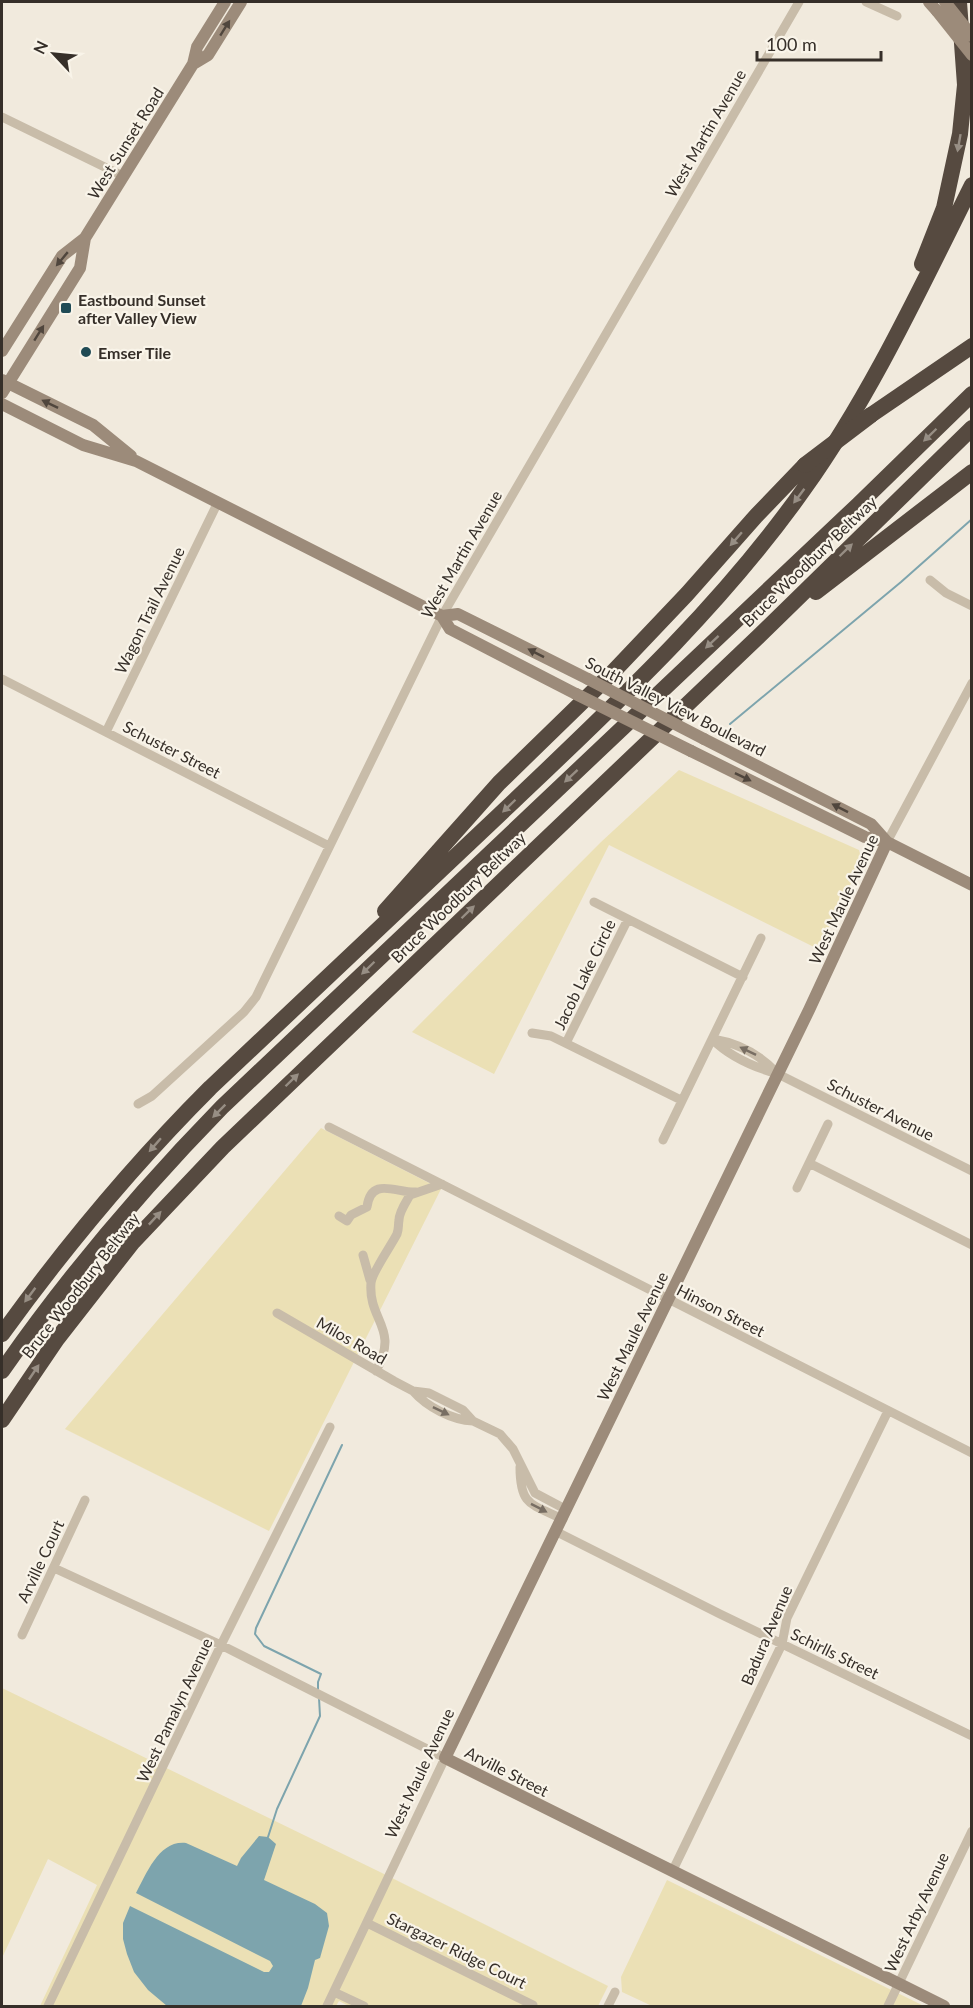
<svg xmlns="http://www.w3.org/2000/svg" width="973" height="2008" viewBox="0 0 973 2008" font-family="Lato,sans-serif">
<rect width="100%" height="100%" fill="#f1eadd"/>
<!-- sand -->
<path fill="#ebe0b5" d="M679 770 859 850 862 861 818 949 609 845 494 1074 412 1032 601 842Z
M321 1128 441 1189 269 1531 65 1429Z
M2 1688 380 1872 608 1986 598 2006H349L339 2001 336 2006H40L97 1885 48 1859 2 1958Z
M667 1880 924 2006H652L622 1992 621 1977Z"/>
<!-- water -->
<path fill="#7da4ad" d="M259 1836 268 1837 276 1844 264 1880 315 1904 327 1913 329 1926 320 1958 315 1960 308 1988 301 2006H167L148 1990 134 1972 127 1954 123 1939V1923L130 1906 264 1972H269L273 1966 270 1961 136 1893C147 1873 159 1840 186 1843L237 1866 241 1858Z"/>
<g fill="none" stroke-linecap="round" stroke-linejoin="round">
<!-- stream -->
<path stroke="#7da4ad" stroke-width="2" d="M730 724 901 582 972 519
M318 1689V1682L321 1674 264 1646 255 1634 256 1628 342 1445
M268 1837 277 1809 320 1716 319 1698"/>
<!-- street -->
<path stroke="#c8bca9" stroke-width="9" d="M866 2 897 16
M2 117 123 176
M930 580 946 593 972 606
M2 679 329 846
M106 732 218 502
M887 842 972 683
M594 902 743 977
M532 1033 551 1036 681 1100
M712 1039C730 1057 753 1067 778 1074L972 1171
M713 1039C737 1043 759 1054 776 1072
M566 1043 628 919
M138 1104 152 1096 244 1012 256 997 442 616 799 2
M329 1127 972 1453
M663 1140 761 938
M809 1163 972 1245
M797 1188 828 1124
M339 1216 347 1221 351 1215 367 1207C371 1176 396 1193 416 1192
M363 1255 370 1280
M277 1313 394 1381 413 1391 429 1393 463 1410 473 1421 500 1434 513 1449 535 1493 567 1510
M376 1371C400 1328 368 1321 371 1283 372 1272 391 1246 397 1234 399 1228 398 1226 399 1220 399 1212 406 1202 410 1195L442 1184
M413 1391C427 1407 452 1420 473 1421
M520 1467C520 1506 531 1504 563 1519
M557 1532 720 1614 972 1736
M54 1568 221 1645 445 1758 327 2006
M22 1635 85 1500
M672 1872 782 1644 787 1618 888 1411
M367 1923 533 2005
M334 1992 364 2006
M48 2006 221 1645 330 1427
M608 2006 615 1992
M888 2006 972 1831"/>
<!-- secondary -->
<path stroke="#9c8b7a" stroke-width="12" d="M929 2 937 11
M193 64 208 55 241 2
M2 351 62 256 85 238
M2 380 93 425 131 456
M2 393 80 268 85 238 193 64 197 47 225 2
M2 404 83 445 136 461 442 616 450 629 576 694
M442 616 458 614 588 679
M704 739 871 824 887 842
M691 751 865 837 887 842 972 885
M887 842 809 1010 445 1758 944 2006"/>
<!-- highway -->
<path stroke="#564a40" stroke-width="16" d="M922 264 944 208 960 134 965 85 959 2
M871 415 972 346
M816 592 972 472
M385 911 499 783 612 673 687 594 756 516 805 465
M2 1334C65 1247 134 1164 210 1088 312 992 414 896 515 800 618 702 722 605 804 489 871 395 920 289 972 185
M2 1371C68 1276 141 1190 222 1107L858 505 972 394
M2 1420 57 1339 132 1243 223 1147 759 636 972 428"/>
<!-- secondary-bridge -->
<path stroke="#9c8b7a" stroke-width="12" d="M945 2 972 36
M937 11 972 55
M588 679 704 739
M576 694 691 751"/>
<!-- highway-bridge -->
<path stroke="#564a40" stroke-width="16" d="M805 465 871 415"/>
</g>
<!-- one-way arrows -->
<defs><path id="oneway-solid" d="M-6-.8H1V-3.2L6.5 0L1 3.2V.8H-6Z" transform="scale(1.5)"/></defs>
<g fill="#50463d">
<use href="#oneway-solid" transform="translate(225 28) rotate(-58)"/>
<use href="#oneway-solid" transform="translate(62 259) rotate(130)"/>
<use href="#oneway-solid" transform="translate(39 333) rotate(-58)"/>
<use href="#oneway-solid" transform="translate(50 404) rotate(-154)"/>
<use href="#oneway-solid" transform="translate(536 653) rotate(-153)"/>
<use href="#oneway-solid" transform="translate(743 777) rotate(26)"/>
<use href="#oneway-solid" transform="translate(840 808) rotate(-153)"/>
</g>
<g fill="#978e84">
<use href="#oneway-solid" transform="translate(959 143) rotate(100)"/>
<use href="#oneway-solid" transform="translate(930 435) rotate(136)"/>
<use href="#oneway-solid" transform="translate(799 496) rotate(127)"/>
<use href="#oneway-solid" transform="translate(736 539) rotate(131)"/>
<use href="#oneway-solid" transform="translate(846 550) rotate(-44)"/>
<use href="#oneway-solid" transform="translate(712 642) rotate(137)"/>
<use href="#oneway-solid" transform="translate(571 776) rotate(137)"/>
<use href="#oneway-solid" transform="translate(509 806) rotate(136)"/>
<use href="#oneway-solid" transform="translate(468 912) rotate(-44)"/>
<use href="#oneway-solid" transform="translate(368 968) rotate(136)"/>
<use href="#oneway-solid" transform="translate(292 1080) rotate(-44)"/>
<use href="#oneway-solid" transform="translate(219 1111) rotate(135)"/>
<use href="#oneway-solid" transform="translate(155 1145) rotate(131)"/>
<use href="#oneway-solid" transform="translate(155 1218) rotate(-47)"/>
<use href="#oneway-solid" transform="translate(30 1295) rotate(127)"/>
<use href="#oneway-solid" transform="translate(34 1372) rotate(-56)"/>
</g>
<g fill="#786e63">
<use href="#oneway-solid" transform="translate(748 1051) rotate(-154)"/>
<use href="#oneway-solid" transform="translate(441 1411) rotate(26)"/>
<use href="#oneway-solid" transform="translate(539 1508) rotate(27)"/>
</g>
<!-- markers -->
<g fill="#204b55" stroke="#f9f4e9" stroke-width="2">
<rect x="60" y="302" width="12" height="12" rx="3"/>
<circle cx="86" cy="352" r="6"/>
</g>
<g text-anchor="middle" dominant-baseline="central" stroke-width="4.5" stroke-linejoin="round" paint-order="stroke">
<!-- street labels -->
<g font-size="16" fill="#362f29" stroke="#f9f4e9">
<text transform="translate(705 133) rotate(-60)">West Martin Avenue</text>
<text transform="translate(125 143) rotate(-58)">West Sunset Road</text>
<text transform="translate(461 554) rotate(-60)">West Martin Avenue</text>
<text transform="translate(809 561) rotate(-44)">Bruce Woodbury Beltway</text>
<text transform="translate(149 610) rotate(-64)">Wagon Trail Avenue</text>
<text transform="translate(676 706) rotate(27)">South Valley View Boulevard</text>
<text transform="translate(172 749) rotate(27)">Schuster Street</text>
<text transform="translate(458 897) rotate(-44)">Bruce Woodbury Beltway</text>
<text transform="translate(843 899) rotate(-65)">West Maule Avenue</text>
<text transform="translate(584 974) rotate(-64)">Jacob Lake Circle</text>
<text transform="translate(881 1109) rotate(27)">Schuster Avenue</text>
<text transform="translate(80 1285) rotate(-52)">Bruce Woodbury Beltway</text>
<text transform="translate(721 1310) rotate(27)">Hinson Street</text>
<text transform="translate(632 1336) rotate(-64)">West Maule Avenue</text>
<text transform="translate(352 1340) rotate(30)">Milos Road</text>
<text transform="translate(40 1561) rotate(-65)">Arville Court</text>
<text transform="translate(766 1635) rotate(-67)">Badura Avenue</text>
<text transform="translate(835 1653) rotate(26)">Schirlls Street</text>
<text transform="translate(174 1710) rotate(-65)">West Pamalyn Avenue</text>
<text transform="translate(507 1771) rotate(27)">Arville Street</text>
<text transform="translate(419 1773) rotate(-65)">West Maule Avenue</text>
<text transform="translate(916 1912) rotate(-65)">West Arby Avenue</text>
<text transform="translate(457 1950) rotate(26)">Stargazer Ridge Court</text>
</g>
<!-- poi labels -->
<g font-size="16" font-weight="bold" fill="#362f29" stroke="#f9f4e9" text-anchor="start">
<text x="78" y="299">Eastbound Sunset<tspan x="78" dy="18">after Valley View</tspan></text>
<text x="98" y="352">Emser Tile</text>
</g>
</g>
<!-- border -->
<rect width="973" height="2008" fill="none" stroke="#362f29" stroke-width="6"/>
<!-- north arrow -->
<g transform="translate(54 54) rotate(296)" stroke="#f9f4e9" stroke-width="4.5" paint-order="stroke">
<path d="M0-4.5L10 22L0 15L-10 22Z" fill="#362f29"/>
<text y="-9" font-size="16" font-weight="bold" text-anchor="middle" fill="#362f29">N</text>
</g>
<!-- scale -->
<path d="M757 51v9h124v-9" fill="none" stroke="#362f29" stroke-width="3"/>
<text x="766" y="51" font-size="18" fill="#362f29" stroke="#f9f4e9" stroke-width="4.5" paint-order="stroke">100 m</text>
</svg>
